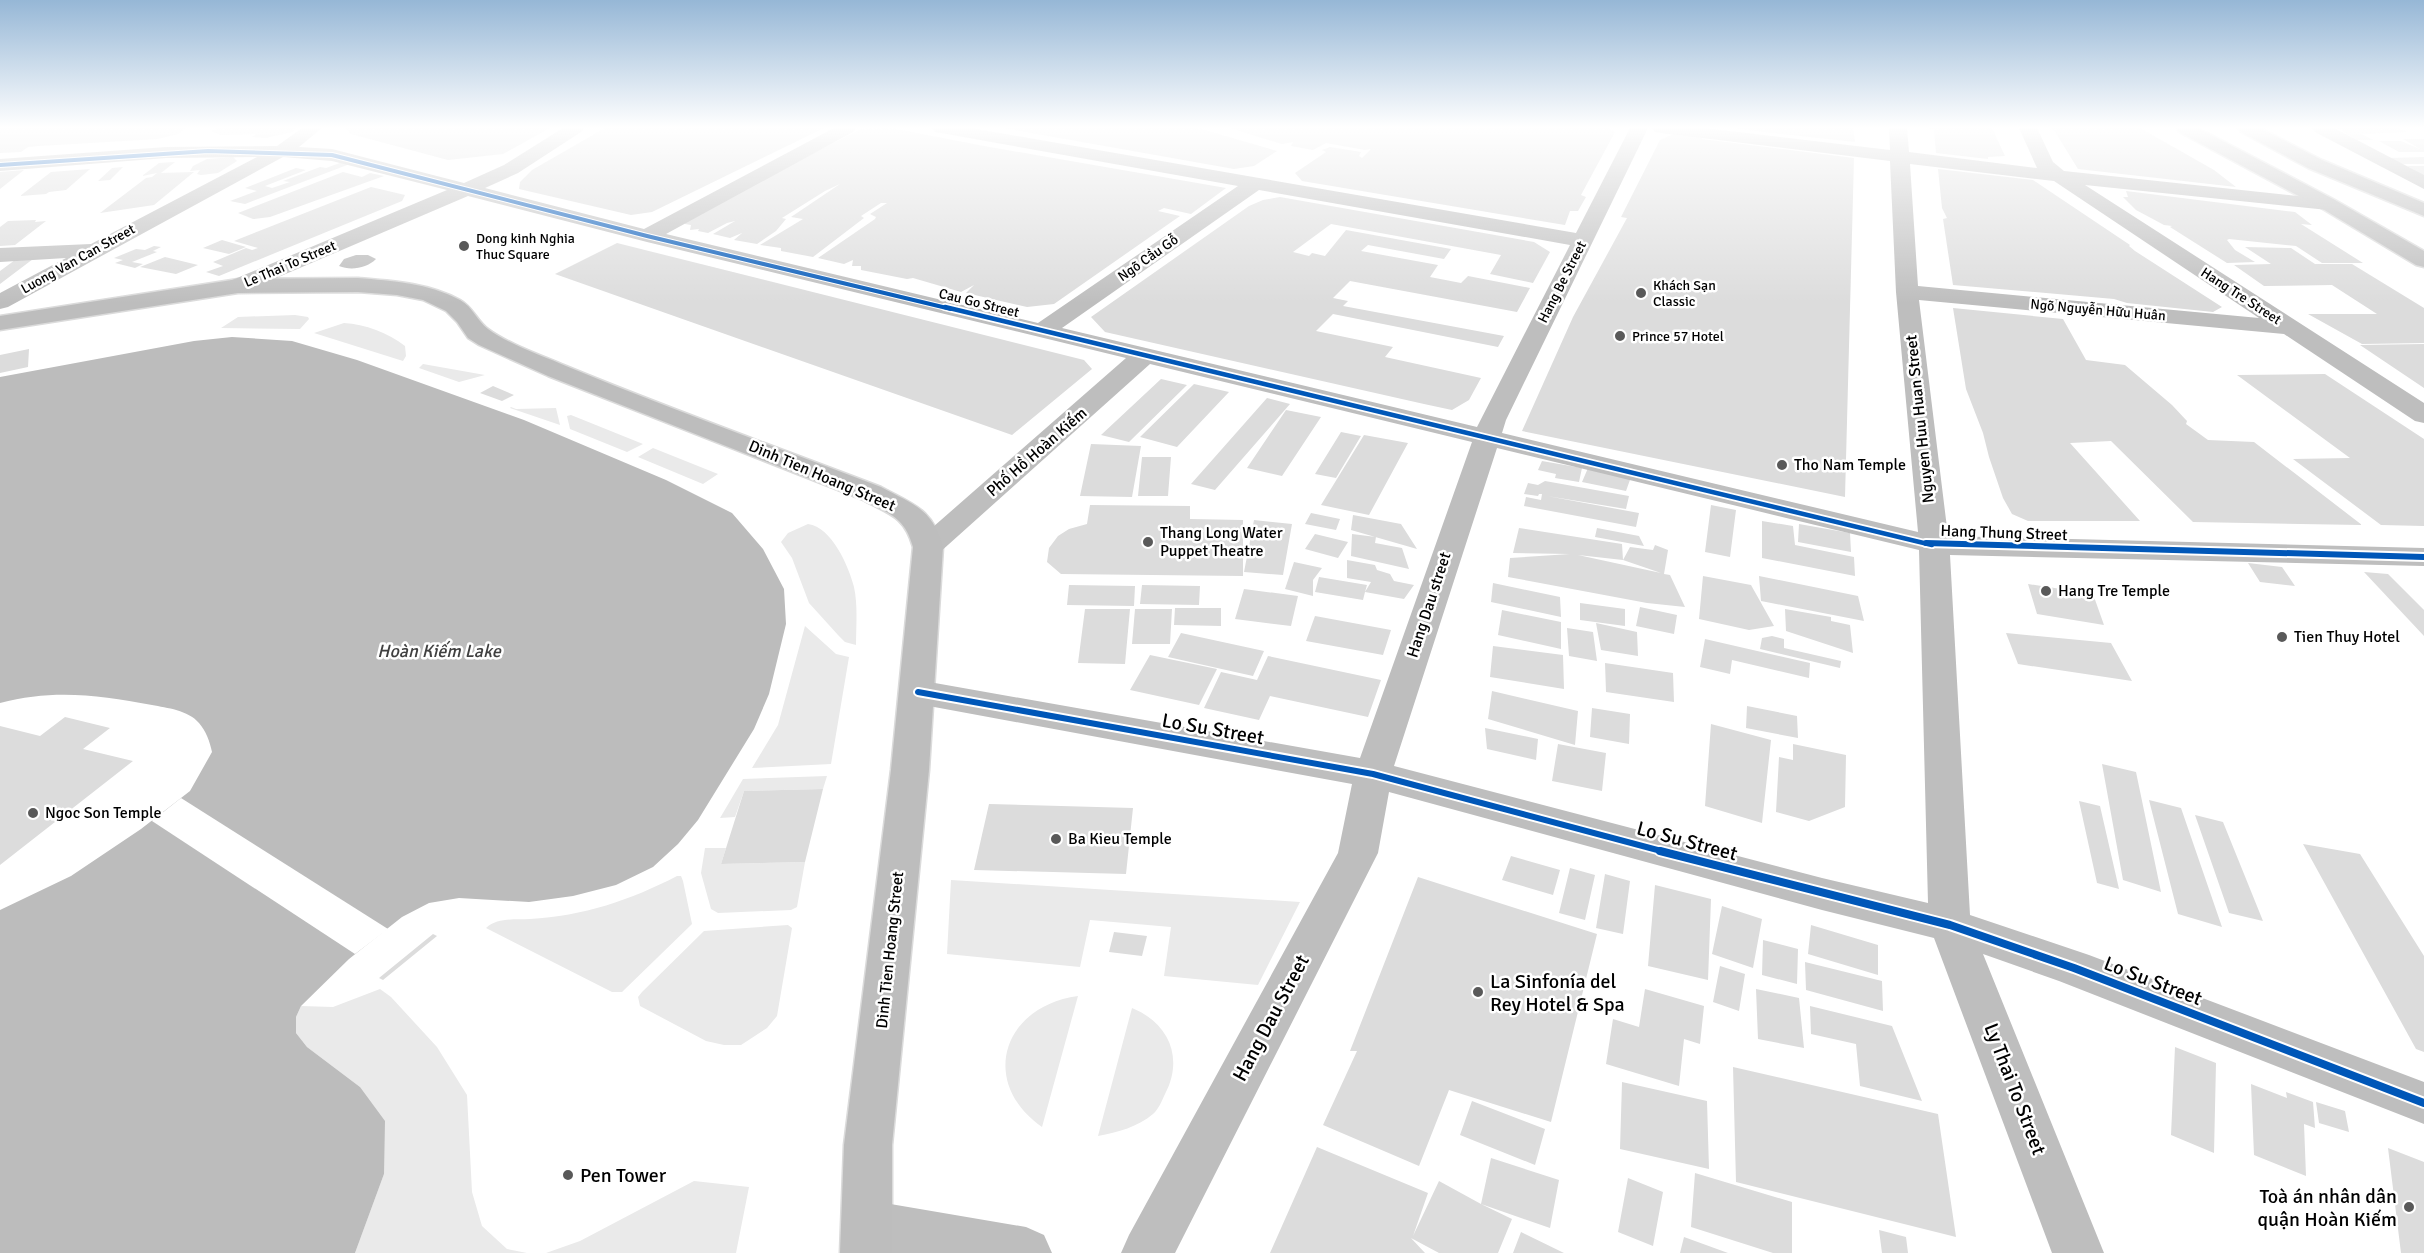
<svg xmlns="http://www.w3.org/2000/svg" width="2424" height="1253" viewBox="0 0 2424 1253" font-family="Signika,sans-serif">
<rect width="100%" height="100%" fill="#fff"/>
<!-- green -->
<path fill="#eaeaea" d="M295 315 308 317 309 319 300 329 221 328 238 317Z
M344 323C365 324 388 333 405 346L406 356 403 361 314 333Z
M423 364 485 375 459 382 419 368Z
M511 407 516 409 556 408 560 425 510 408Z
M571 415 643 444 627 452 570 429 567 416Z
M653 448 718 474 703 484 638 457Z
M808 524C832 527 849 567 854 587 858 605 856 627 856 645L845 642 838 635 809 603 792 558 781 542 788 533Z
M805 626 836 654 849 657 831 764 752 768 778 725Z
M827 776 823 789 744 791 735 817 720 818 743 779Z
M705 848H726L721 864 805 862 797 907 791 910 718 913 711 909 701 873Z
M677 876H681L683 881 692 924 622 992H612L486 928C498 917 515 920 530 919 583 916 631 900 677 876Z
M951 880 1300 902 1258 985 1164 976 1171 927 1090 920 1080 967 947 954Z
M788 925 792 928 777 1016 767 1028 741 1045H724L706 1041 640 1006 638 997 642 992 704 931Z
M380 989 391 997 437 1047 467 1095 472 1192 482 1226 507 1249 527 1253H355L384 1174 360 1087 307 1047 296 1033V1017L301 1006 333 1007Z
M1078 996 1042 1127C978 1082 1003 1006 1078 996Z
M1132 1008C1169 1023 1184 1058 1165 1094 1162 1100 1159 1109 1153 1114 1138 1127 1118 1132 1098 1136Z
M694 1181 749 1187 736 1253H546L580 1241Z"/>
<!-- water -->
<path fill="#bcbcbc" d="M356 255H368L376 259C367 268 351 271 339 266L344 259Z
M232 337 292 341 357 360 524 420 666 480 732 513 763 549 784 589 786 624 769 694 754 729 698 820 678 844 653 867 616 885 573 896 529 902 459 898 429 903 402 917 349 959 301 1006 296 1017V1033L307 1047 360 1087 385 1121 384 1174 355 1253H0V910L71 876 141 829 190 791 212 752C210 742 206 731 199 723 188 710 167 708 152 705 99 695 53 689 0 703V377L194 341Z"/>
<!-- pier -->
<path fill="#fff" d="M181 798 388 929 355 954 152 821Z"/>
<!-- building -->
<path fill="#dcdcdc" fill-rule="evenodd" d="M0 128H186L178 134 158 139 39 146 28 147 21 152 0 153Z
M216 128H297L292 132 266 138 252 137 256 134 221 135 211 131Z
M345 128H550L503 154 448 160 351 134Z
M605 128H824L652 212 631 215 519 189 520 182 532 170Z
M891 128 984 146 1226 188 1191 214 1164 208 1158 211 1180 216 1054 304 1027 307 966 293 974 285 961 292 913 278 907 279 861 270V266H852L853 260 844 264 818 258 875 219 876 217 870 214 887 203H881L861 216 864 218 813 257 781 251V248L760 245 803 219 791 217 840 184 825 191 782 218 786 219 776 231 757 244 734 240 742 233 730 238 713 234 735 221 727 223 708 233 698 231 699 229 690 230 691 225 685 224 686 218 861 129Z
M1003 128H1198L1277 151 1254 166 1234 169Z
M1229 128H1607L1615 132 1581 195 1586 197 1578 211H1570L1565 225 1302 181 1295 173 1326 152 1322 150 1330 147 1361 152 1359 156 1362 158 1371 149 1365 150 1326 143 1313 150 1291 146 1293 142 1282 144Z
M1738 128H1853L1855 142 1738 129Z
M1930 128H1992L2005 156 1988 157V159L1936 153 1934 130Z
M2049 128H2140L2214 170 2236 187 2078 169 2054 130Z
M2338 128H2399L2407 132 2362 134 2373 140H2356Z
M1676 133 1703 136 1702 139 1854 158 1845 497 1522 431 1573 317 1627 218 1621 217 1660 140Z
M2403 139H2424V152H2399L2379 141H2401L2420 149Z
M233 157 237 161 218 173 201 175 197 174 200 170 190 171 193 166 207 159Z
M2424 157V164H2401L2389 158Z
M348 160 355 162 245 204 230 201 257 191 245 188 296 168 306 170 265 186 272 188 290 182 283 181 320 167 326 168Z
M175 162 161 173 194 172 154 205 100 213 146 178 152 177 157 173 142 176 159 163Z
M2407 166H2424V176Z
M123 167 110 180 98 181 112 168Z
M90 169 66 190 49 192 46 194 20 196 51 172Z
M1938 169 2033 180 2130 245 2129 246 2135 251 2222 307 2213 312 2127 303 2114 299 1953 285 1943 219 1947 218 1942 208Z
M24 170 0 189V172Z
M343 172 362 177 370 173 384 176 270 217 253 219 238 213Z
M371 187 405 195 402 201 219 276 206 272 223 266 213 262 246 248 252 250 258 248 234 241Z
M2126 191 2295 212 2312 225 2301 224 2363 263H2322L2296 246 2229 239 2227 240 2235 250 2255 262 2227 263 2170 227 2172 226 2164 225 2136 210 2123 197H2128Z
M1280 197 1534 242 1550 252 1533 283 1490 274 1501 255 1331 224 1293 252 1309 256 1312 253 1325 256 1346 230 1451 249 1444 259 1368 245 1361 251 1438 265 1430 277 1461 283 1468 276 1530 288 1517 312 1350 281 1333 298 1348 301 1343 306 1504 336 1498 347 1333 314 1316 331 1393 347 1385 357 1481 378 1469 400 1452 410 1424 404 1105 332 1091 317 1249 206 1263 200Z
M36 220 35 222 46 221 15 245 0 246V227L8 221Z
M222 240 246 247 229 254 203 248Z
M617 243 1084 360 1092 369 1012 435 555 274Z
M154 246 161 247 153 251 157 252 132 262 143 264 135 268 115 263 123 260 114 258 136 249 145 250Z
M2245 247 2291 248 2315 264H2352L2424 308V343L2362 344 2308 314H2377L2332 285 2264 286 2234 265 2271 264Z
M165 257 198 265 176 274 140 267Z
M33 259 0 284V271L15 260Z
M1953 308 2063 319 2086 360 2125 365 2172 405 2187 421 2186 424 2208 440 2254 442 2362 525 2193 522 2111 441 2070 443 2140 521H2028L2012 514 2003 498 1989 457 1983 433 1966 389Z
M2424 344V388L2360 345Z
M29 349 28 367 0 373V355Z
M2325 374 2424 439V526L2381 525 2293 459 2350 458 2237 375Z
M1161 379 1187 385 1129 442 1101 435Z
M1194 384 1229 392 1177 447 1140 437Z
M493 386 514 395 502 401 480 393Z
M1267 398 1290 404 1215 490 1191 484Z
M1286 410 1321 417 1282 476 1247 468Z
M1341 432 1361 436 1336 478 1315 474Z
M1364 435 1408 443 1369 515 1321 505Z
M1091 444 1141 446 1132 497 1080 496Z
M1142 457H1171L1168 496H1138Z
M1542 461 1582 468 1579 482 1555 478 1556 474 1538 470Z
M1588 468 1631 477 1626 491 1582 482Z
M1545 481 1629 496 1626 509 1547 496 1639 513 1636 527 1524 506 1526 497 1541 500 1542 494H1539L1538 496 1524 494 1528 483 1538 485Z
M1090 505 1190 506V519L1243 520V576L1061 574 1047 562 1049 548 1058 536 1069 529 1087 524Z
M1711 505 1736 510 1730 557 1705 552Z
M1311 513 1340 519 1336 530 1305 524Z
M1353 515 1401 524 1417 549 1351 530Z
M1254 520 1292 524 1283 575 1244 572Z
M1762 521 1793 526 1795 545 1854 557 1855 576 1762 558Z
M1799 524 1850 533 1851 552 1798 542Z
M1519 528 1622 544 1623 560 1630 547 1653 550 1655 545 1668 550 1664 574 1670 575 1685 607 1647 603 1508 577 1510 558 1570 554 1513 553ZM1578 555 1623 560 1661 573Z
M1597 528 1639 536 1644 546 1595 537Z
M1315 534 1348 542 1338 558 1305 549Z
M1352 534 1376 537 1375 543 1402 548 1409 569 1351 556Z
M1347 560 1375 565 1377 570 1390 574 1394 581 1414 585 1404 599 1365 592 1363 600 1315 592 1319 577 1367 585 1365 592 1371 582 1347 578Z
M1294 562 1322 568 1313 580V596L1285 589Z
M2248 563 2282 567 2295 586 2260 582Z
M2364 572 2388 574 2424 610V636Z
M1703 576 1751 585 1774 626 1749 630 1699 619Z
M1759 576 1858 596 1864 621 1761 601Z
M1493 583 1560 597 1561 617 1491 602Z
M2028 584 2093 594 2104 625 2037 614Z
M1069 585 1135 586 1134 606 1067 605Z
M1142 585 1200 586 1199 605 1140 604Z
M1244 589 1298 596 1291 626 1235 619Z
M1580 603 1625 609V626L1580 620Z
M1640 607 1677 615 1674 634 1636 626Z
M1175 608H1221V626L1174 625Z
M1085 609H1130L1125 664 1078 663Z
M1135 609H1172L1170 644H1132Z
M1785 609 1831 617V621L1850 625 1853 653 1786 631Z
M1502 610 1561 622V649L1498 635Z
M1315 616 1391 630 1383 655 1306 641Z
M1596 623 1637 632 1638 656 1601 650Z
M1567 628 1593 632 1597 661 1569 656Z
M1181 633 1264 651 1253 676 1168 657Z
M2006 633 2111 643 2132 681 2018 664Z
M1772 636 1784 639V648L1841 661 1840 668 1760 649 1762 638Z
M1705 639 1810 663 1809 678 1732 660 1730 674 1700 667Z
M1493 646 1563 655 1564 689 1490 677Z
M1150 655 1217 669 1199 705 1130 690Z
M1268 656 1381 680 1368 717 1270 696 1259 720 1204 708 1221 672 1257 680Z
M1605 663 1673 673 1674 702 1606 692Z
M1492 691 1578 711 1575 745 1488 719Z
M1747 706 1797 716 1798 738 1746 728Z
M1592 708 1630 714 1629 744 1590 737Z
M65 717 110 728 83 749 133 761 0 865V726L40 736Z
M1711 724 1771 740 1762 823 1705 806Z
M1485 728 1538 739 1536 760 1487 749Z
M1558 744 1606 753 1602 791 1552 781Z
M1793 744 1846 755 1845 807 1809 821 1776 812 1779 757 1793 760Z
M2102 764 2136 772 2161 892 2123 880Z
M823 789 805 862 721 864 744 791Z
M2149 800 2181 808 2222 927 2178 914Z
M2079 801 2100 806 2119 889 2097 883Z
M989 804 1133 808 1126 874 974 870Z
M2195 815 2223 822 2263 921 2229 913Z
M2303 844 2360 854 2424 956V1052L2416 1049Z
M1511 856 1560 870 1553 895 1502 880Z
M1570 868 1595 875 1585 920 1559 913Z
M1605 874 1630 881 1623 934 1596 928Z
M1418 877 1597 934 1551 1122 1449 1090 1419 1166 1323 1125 1357 1051H1350Z
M1655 885 1711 899 1708 980 1648 966Z
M1722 906 1762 919 1753 968 1712 954Z
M1811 925 1878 945V975L1808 954Z
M1114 932 1147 936 1142 956 1109 952Z
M433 934 437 936 383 980 379 978Z
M1763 940 1798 949 1797 984 1762 975Z
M1805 962 1882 981 1883 1011 1806 990Z
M1720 966 1745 974 1739 1011 1713 1002Z
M1645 989 1704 1006 1700 1044 1684 1039 1679 1086 1606 1064 1613 1019 1639 1027Z
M1756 989 1799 998 1804 1048 1758 1039Z
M1810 1006 1892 1026 1922 1101 1860 1086 1856 1044 1811 1034Z
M2175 1047 2216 1063 2214 1153 2171 1135Z
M1733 1067 1938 1114 1956 1237 1736 1182Z
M1622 1082 1707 1101 1709 1169 1620 1149Z
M2251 1084 2287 1098 2286 1092 2313 1102 2315 1128 2304 1124 2306 1176 2254 1155Z
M1472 1101 1545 1129 1535 1165 1460 1135Z
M2316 1102 2345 1111 2349 1132 2319 1123Z
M1317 1147 1428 1193 1413 1236 1439 1181 1481 1204 1491 1158 1559 1180 1550 1228 1481 1204 1512 1219 1498 1253H1439L1411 1238 1425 1253H1270Z
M2388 1148 2424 1162V1253H2401Z
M1695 1173 1792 1202V1253H1773L1691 1227Z
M1628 1178 1663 1192 1653 1246 1618 1232Z
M1879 1230 1906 1237 1908 1253H1882Z
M1521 1232 1564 1253H1513Z
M1684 1237 1728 1253H1680Z"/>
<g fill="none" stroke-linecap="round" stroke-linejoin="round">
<!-- major casing -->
<g stroke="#dbdbdb" stroke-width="3">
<path id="major" d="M2176 128H2198L2335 200 2424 251V267L2416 265 2321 208 2179 132Z
M2238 128H2260L2322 160 2424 203V216L2308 168 2241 132Z
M358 278C393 281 428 283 460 300 473 307 477 321 488 329 508 344 543 356 566 366 670 409 776 447 881 487 914 505 932 508 943 547L929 770 892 1145V1253H840L844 1145 891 770 913 547C904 515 888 514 861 499L548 376 479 345 468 338 457 322 446 311 423 300 397 295 358 292 238 293 0 330V316L238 279Z"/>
</g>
<!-- minor -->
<path fill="#bebebe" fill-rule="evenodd" d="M302 128H322L299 147 332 149 464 183 504 165 563 128H584L581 132 518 173 485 188 644 229 834 128H856L853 132 666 234 1038 323 1238 186 941 133 935 132 932 128H971L1576 233 1630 128H1648L1506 420 1502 433 1918 532 1896 292 1890 161 1661 133 1655 132 1652 128H1704L1890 150 1889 128H1907L1909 152 2037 168 2019 128H2037L2053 162 2064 171 2335 200 2338 204 2335 208 2328 210 2085 185 2424 403V423L2415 421 2284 334 1919 300 1948 536 2424 548V566L1950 555 1970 915 2089 955 2424 1082V1124L2059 981 1983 954 2104 1253H2052L1934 938 1822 910 1389 792 1378 853 1175 1253H1121L1129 1235 1338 853 1352 784 918 704 906 700 901 692 906 684 918 680 1360 758 1472 442 1150 364 939 553 928 556 917 553 913 547 917 541 1126 358 647 242 468 196 246 291 238 293 230 291 227 286 230 281 447 190 332 161 283 157 8 307 0 309V293L66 258 0 262V248L91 244 257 157 166 158 0 171V159L166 147 277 146ZM1910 164 2054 181 2259 318 1918 286ZM1259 190 1570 245 1477 427 1062 328ZM1497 448 1919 550 1928 903 1822 878 1394 766Z
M2312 128H2334L2424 175V189L2315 132Z
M867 1200 1026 1227 1044 1235 1052 1253H884L867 1250 849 1243 841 1225 849 1207Z"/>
<!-- major -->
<use href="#major" fill="#bdbdbd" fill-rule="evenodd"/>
<!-- cycleway-far3 casing -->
<g stroke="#fff" stroke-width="6">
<path id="cycleway-far3" d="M0 165 208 151 332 155 647 236 951 309"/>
</g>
<!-- cycleway-far2 casing -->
<g stroke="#fff" stroke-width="8">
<path id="cycleway-far2" d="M945 307 1932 545"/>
</g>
<!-- cycleway-far1 casing -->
<g stroke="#fff" stroke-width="10">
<path id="cycleway-far1" d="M1926 543 2424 557
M918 692 1373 774 1665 852"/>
</g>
<!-- cycleway casing -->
<g stroke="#fff" stroke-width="12">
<path id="cycleway" d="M1660 851 1950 925 2074 968 2424 1103"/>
</g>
<!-- cycleway-far3 -->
<use href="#cycleway-far3" stroke="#0057b8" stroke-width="4"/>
<!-- cycleway-far2 -->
<use href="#cycleway-far2" stroke="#0057b8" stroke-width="4.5"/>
<!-- cycleway-far1 -->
<use href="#cycleway-far1" stroke="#0057b8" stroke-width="6"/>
<!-- cycleway -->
<use href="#cycleway" stroke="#0057b8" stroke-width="8"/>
</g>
<!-- sky -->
<linearGradient id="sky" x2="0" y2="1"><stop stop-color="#96b7d6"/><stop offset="0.42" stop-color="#fff"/><stop offset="1" stop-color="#fff" stop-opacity="0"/></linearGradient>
<rect width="2424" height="303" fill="url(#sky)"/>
<!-- markers -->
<g fill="#595959" stroke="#fff" stroke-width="2">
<circle cx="464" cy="246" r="6"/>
<circle cx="1641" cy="293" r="6"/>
<circle cx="1620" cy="336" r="6"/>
<circle cx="1782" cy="465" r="6"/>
<circle cx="1148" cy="542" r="6"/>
<circle cx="2046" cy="591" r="6"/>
<circle cx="2282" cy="637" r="6"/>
<circle cx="33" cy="813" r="6"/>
<circle cx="1056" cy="839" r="6"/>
<circle cx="1478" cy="992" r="6"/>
<circle cx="568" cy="1175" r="6"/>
<circle cx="2409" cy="1207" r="6"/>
</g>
<g text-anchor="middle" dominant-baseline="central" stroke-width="5" stroke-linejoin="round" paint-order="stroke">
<!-- far-poi labels -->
<g font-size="14" fill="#000" stroke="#fff" text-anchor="start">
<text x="476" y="238">Dong kinh Nghia<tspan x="476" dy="16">Thuc Square</tspan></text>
<text x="1653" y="285">Khách Sạn<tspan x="1653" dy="16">Classic</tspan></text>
<text x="1632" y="336">Prince 57 Hotel</text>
</g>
<!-- far-street labels -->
<g font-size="14" fill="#000" stroke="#fff">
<text transform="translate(1148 258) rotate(-35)">Ngõ Cầu Gỗ</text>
<text transform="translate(78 259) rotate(-29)">Luong Van Can Street</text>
<text transform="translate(290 264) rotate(-23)">Le Thai To Street</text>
<text transform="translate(1562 282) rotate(-63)">Hang Be Street</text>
<text transform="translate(2241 296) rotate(33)">Hang Tre Street</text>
<text transform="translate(979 303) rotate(14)">Cau Go Street</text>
<text transform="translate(2098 310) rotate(5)">Ngõ Nguyễn Hữu Huân</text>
</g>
<!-- street labels -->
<g font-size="16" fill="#000" stroke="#fff">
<text transform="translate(1920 419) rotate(-96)">Nguyen Huu Huan Street</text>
<text transform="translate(1037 452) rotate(-41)">Phố Hồ Hoàn Kiếm</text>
<text transform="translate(822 476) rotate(23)">Dinh Tien Hoang Street</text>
<text transform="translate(2004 533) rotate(2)">Hang Thung Street</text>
<text transform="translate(1429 605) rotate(-72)">Hang Dau street</text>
<text transform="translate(890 950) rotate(-84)">Dinh Tien Hoang Street</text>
</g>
<!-- poi labels -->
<g font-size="16" fill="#000" stroke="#fff" text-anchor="start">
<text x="1794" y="465">Tho Nam Temple</text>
<text x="1160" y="533">Thang Long Water<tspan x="1160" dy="18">Puppet Theatre</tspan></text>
<text x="2058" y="591">Hang Tre Temple</text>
<text x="2294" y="637">Tien Thuy Hotel</text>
<text x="45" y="813">Ngoc Son Temple</text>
<text x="1068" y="839">Ba Kieu Temple</text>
</g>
<!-- water labels -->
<g font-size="18" font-style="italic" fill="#404040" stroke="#fff">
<text x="439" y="651">Hoàn Kiếm Lake</text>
</g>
<!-- near-street labels -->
<g font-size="20" fill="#000" stroke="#fff">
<text transform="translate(1213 729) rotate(10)">Lo Su Street</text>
<text transform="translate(1687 841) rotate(15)">Lo Su Street</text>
<text transform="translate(2153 981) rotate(21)">Lo Su Street</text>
<text transform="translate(1271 1018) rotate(-62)">Hang Dau Street</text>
<text transform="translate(2015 1089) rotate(69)">Ly Thai To Street</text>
</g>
<!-- near-poi labels -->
<g font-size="20" fill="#000" stroke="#fff" text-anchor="start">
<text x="1490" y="981">La Sinfonía del<tspan x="1490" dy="23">Rey Hotel &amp; Spa</tspan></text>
<text x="580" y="1175">Pen Tower</text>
<text x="2397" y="1196" text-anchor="end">Toà án nhân dân<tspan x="2397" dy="23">quận Hoàn Kiếm</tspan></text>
</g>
</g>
</svg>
